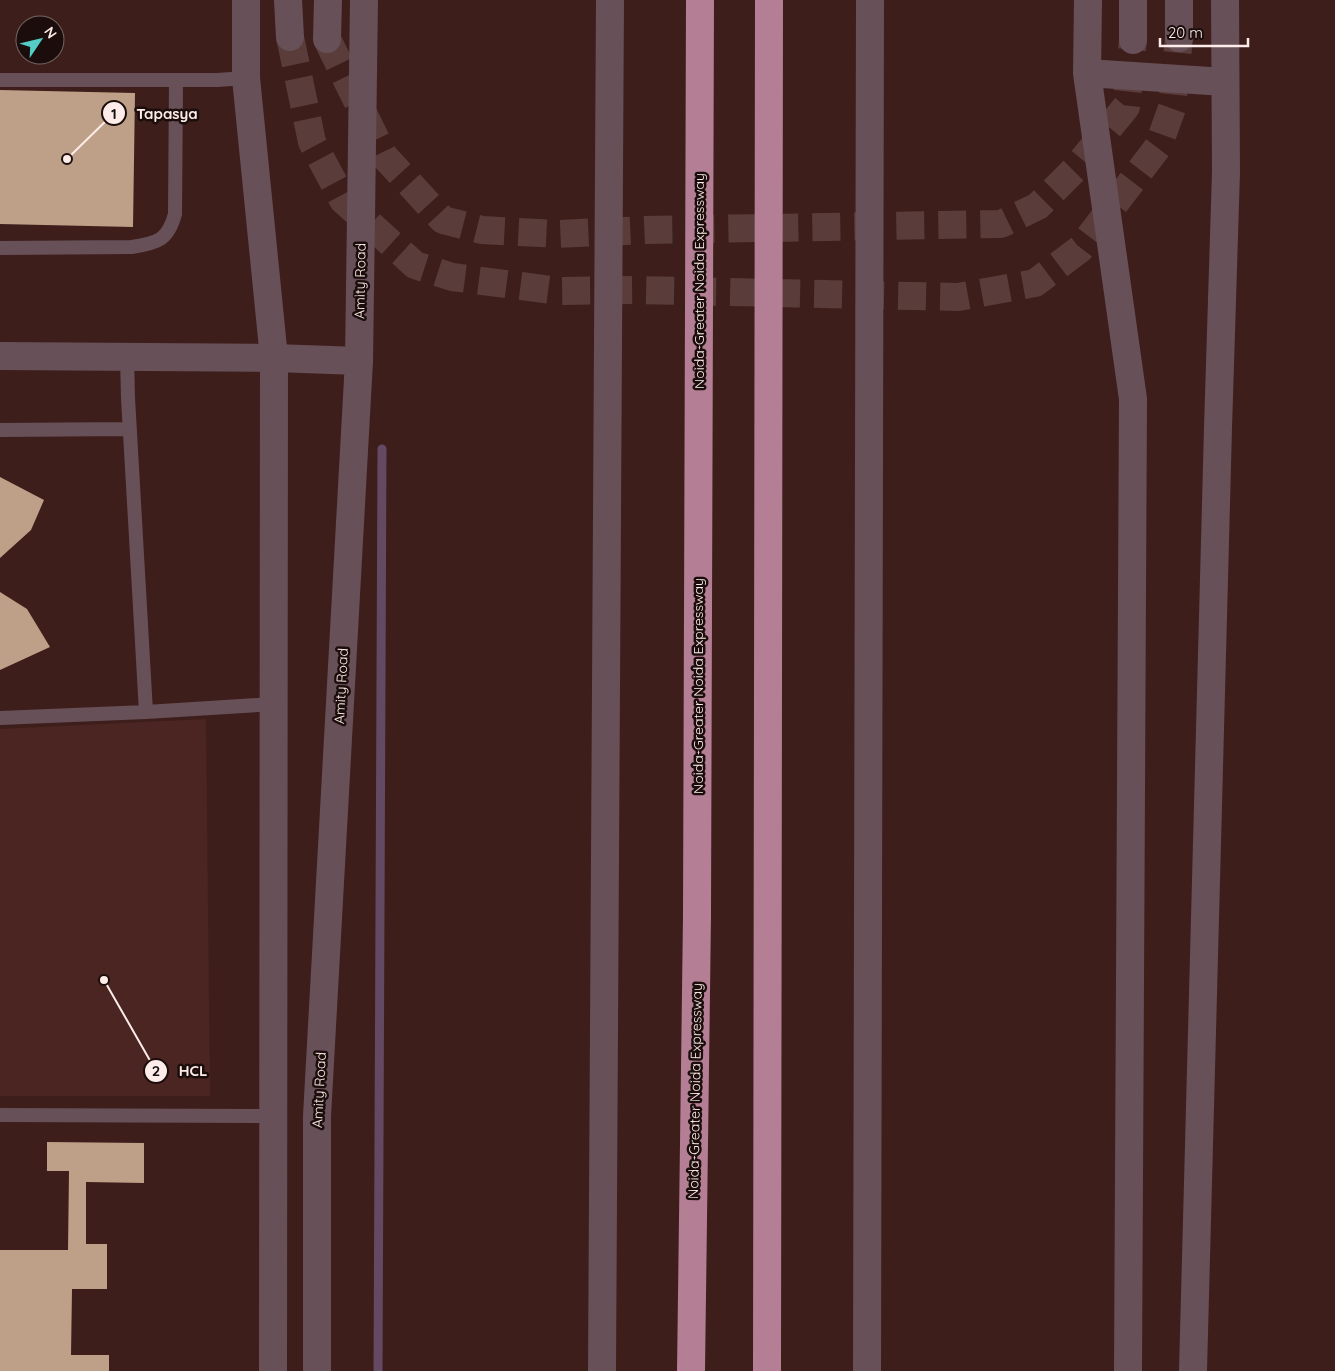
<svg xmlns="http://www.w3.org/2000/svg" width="1335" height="1371" viewBox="0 0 1335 1371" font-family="Quicksand,sans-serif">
<rect width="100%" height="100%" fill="#3d1e1b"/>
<!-- built -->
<path fill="#4b2521" d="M206 719 210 1096H0V729Z"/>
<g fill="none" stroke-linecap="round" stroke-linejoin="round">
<!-- stream -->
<path stroke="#634961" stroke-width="9" d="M378 1371 382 449"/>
</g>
<!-- building -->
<path fill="#bea088" d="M0 90 135 93 133 227 0 224Z
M0 477 44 500 31 530 0 558Z
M0 592 27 609 50 647 0 670Z
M47 1142 144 1143V1183L86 1182V1244H107V1289H72L71 1355H109V1371H0V1250H68L69 1171H47Z"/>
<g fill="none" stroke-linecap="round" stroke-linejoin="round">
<!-- tertiary-tunnel -->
<path stroke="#5a3d3a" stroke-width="28" stroke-dasharray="28 14" stroke-linecap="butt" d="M290 37 312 142 343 200 415 265 452 277 559 291 638 290 958 297 1035 283 1080 249 1158 147 1172 108 1179 38
M327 39 384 156 443 220 482 230 558 234 645 230 1001 224 1038 206 1075 169 1126 107 1133 40"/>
<!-- service -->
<path stroke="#685059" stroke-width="14" d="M0 80H217L246 78
M0 248 132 247C158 243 168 240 175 214L176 80
M127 356 128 398 146 712
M0 430 130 429
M0 718 146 712 274 704
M0 1115 274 1116"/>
<!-- minor -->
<path stroke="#685059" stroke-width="28" d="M0 356 274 358 359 361"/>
<!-- tertiary -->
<path stroke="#685059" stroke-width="28" d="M246 0V78L274 358 273 1371
M288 0 290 37
M1088 0 1087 73 1133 399 1128 1371
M1179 38V0
M327 39 328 0
M1133 40V0
M1087 73 1225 82
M317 1371V1116L359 361 364 0
M602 1371 610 0
M867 1371 870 0
M1193 1371 1218 428 1226 172 1225 0"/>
<!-- trunk -->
<path stroke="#b47e94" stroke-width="28" d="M691 1371 697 916 700 0
M767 1371 769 0"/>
</g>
<g text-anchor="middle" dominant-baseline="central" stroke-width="5" stroke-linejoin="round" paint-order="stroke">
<!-- street labels -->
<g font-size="14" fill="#fdece9" stroke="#1b0d0b">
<text transform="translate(360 281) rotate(-89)">Amity Road</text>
<text transform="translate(699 281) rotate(-90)">Noida-Greater Noida Expressway</text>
<text transform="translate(341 686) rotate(-87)">Amity Road</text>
<text transform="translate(698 686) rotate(-90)">Noida-Greater Noida Expressway</text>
<text transform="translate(319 1090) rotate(-87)">Amity Road</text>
<text transform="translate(695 1091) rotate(-89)">Noida-Greater Noida Expressway</text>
</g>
</g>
<!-- callouts -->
<path fill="none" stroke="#fdece9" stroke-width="2" d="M67 159L114 113M104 980L156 1071"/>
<g fill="#fdece9" stroke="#1b0d0b" stroke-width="2">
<circle cx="67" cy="159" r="5"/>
<circle cx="104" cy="980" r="5"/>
<circle cx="114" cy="113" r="12"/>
<circle cx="156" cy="1071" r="12"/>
</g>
<g font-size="15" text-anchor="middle" font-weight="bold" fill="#111">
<text x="114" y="119">1</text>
<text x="156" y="1076">2</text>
</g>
<g font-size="15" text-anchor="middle" font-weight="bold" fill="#fdece9" stroke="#1b0d0b" stroke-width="5" stroke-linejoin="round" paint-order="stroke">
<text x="167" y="119">Tapasya</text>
<text x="193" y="1076">HCL</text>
</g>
<!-- north arrow -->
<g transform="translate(40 40) rotate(55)"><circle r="24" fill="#1b0d0b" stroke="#756664"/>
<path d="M0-4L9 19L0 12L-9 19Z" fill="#54cdc7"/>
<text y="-8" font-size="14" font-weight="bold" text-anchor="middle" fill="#fdece9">N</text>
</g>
<!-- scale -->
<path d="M1160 38v8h88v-8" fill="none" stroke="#fdece9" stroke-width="2.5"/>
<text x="1168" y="38" font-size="15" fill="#fdece9" stroke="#1b0d0b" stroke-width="4" paint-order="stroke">20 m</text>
</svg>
